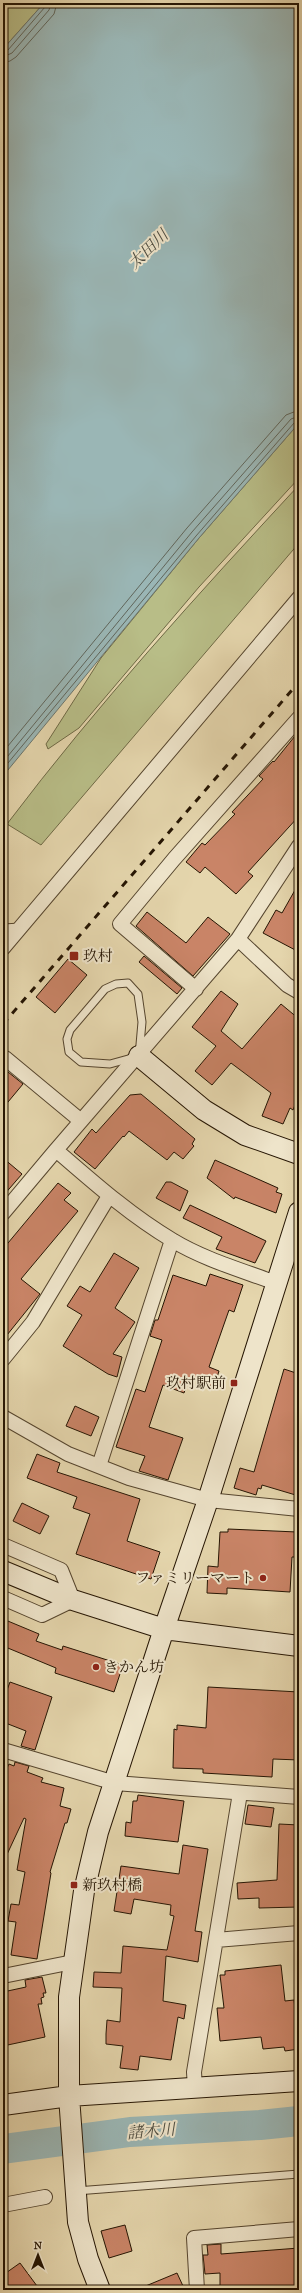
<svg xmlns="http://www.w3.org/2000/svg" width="302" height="2293" viewBox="0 0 302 2293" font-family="'IM FELL French Canon','Noto Serif JP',serif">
<rect width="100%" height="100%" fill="#e5d6ad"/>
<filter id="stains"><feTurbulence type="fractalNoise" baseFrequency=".005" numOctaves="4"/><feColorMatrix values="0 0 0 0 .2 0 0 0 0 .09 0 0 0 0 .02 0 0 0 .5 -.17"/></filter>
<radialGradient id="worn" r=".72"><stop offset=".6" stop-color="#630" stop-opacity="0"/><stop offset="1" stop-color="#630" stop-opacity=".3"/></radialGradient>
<!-- green -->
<path fill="#b8bd87" stroke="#6e6945" d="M3 3H44L3 49Z
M299 423V478L199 587 79 728 48 749 46 744 101 658 199 538Z
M299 485V543L41 845 7 824C97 705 198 594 299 485Z"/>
<!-- water -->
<path fill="#9ab6b5" stroke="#6b766e" d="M44 3H299V423L199 538 3 776V49Z"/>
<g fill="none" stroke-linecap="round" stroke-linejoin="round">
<!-- shore -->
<path stroke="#60665c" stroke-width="1" d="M3 52 8 50 45 7 46 3
M3 57 12 53 49 10 51 3
M3 63 10 61 16 57 54 14 57 3
M3 752 187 528 286 415 299 410
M3 762 192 532 291 419 299 416
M3 769 196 536 294 423 299 421"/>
<!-- river -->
<path stroke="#9ab6b5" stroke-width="30" d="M3 2149 130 2132 260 2125 299 2121"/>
</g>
<!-- building -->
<path fill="#c98467" stroke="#251503" d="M299 731V816L248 872 253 876 236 894 205 867 200 873 186 862 202 843 205 845 235 814 232 812 263 779 259 776 273 761 274 762Z
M299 883V952L263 933 276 910 282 913Z
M147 912 186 943 208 917 230 934 193 976 136 926Z
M144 956 182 988 177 994 139 962Z
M68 959 87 975 55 1013 36 997Z
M221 991 238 1004 221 1031 242 1049 281 1004 299 1019V1095L293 1110 290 1108 283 1124 262 1116 271 1093 231 1063 212 1085 195 1071 216 1046 192 1027Z
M3 1068 23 1084 3 1108Z
M141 1094 195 1139 192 1144 194 1146 183 1159 174 1152 167 1160 129 1131 124 1137 123 1136 95 1169 74 1152 92 1129 96 1133 130 1095Z
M3 1158 22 1174 3 1196Z
M215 1160 278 1188 276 1192 282 1194 276 1213 235 1197 234 1199 207 1178Z
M166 1182H171L188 1191 180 1211 156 1198Z
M58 1183 71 1193 64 1200 78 1211 21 1279 40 1294 3 1340V1249Z
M190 1205 266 1241 255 1263 216 1249 222 1237 183 1218Z
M114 1253 139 1268 115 1308 135 1322 113 1354 122 1357 117 1377 108 1374 63 1346 82 1315 67 1306 80 1286 90 1292Z
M210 1274 243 1285 234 1312 229 1310 209 1367 219 1371 214 1387 189 1378 184 1393 163 1385 149 1427 183 1438 168 1480 139 1471 145 1456 116 1447 136 1389 145 1392 162 1340 150 1336 155 1320H158L173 1275 206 1286Z
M284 1369 299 1374V1496L262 1485 261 1489 258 1488 256 1495 234 1488 240 1468 254 1472Z
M75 1406 99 1417 91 1436 66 1426Z
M37 1454 60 1463 57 1472 140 1499 127 1541 160 1552 151 1579 76 1554 90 1514 73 1508 77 1497 27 1478Z
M22 1503 49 1516 40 1534 13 1521Z
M228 1529 297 1532 296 1557H292L290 1592 227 1588V1594L207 1593 208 1566 218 1567 220 1532H228Z
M3 1619 39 1634 36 1641 62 1650 63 1646 123 1665 114 1692 55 1673 56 1668 3 1646Z
M10 1682 52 1697 35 1750 21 1746 26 1731 3 1722V1701Z
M208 1687 299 1692V1760L273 1759 272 1777 203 1773V1769L173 1768 174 1729 177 1730V1725L206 1728Z
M15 1762 29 1766 27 1772 43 1778 41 1782 64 1788 60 1806 71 1809 67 1823H65L50 1872 51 1873 37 1959 11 1955 16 1922 8 1921 11 1904 19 1905 25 1872 17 1870 26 1819 24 1818 3 1863V1776L9 1764 14 1766Z
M138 1795 184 1801 178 1842 125 1836 126 1822 131 1823 133 1801H137Z
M248 1805 274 1808 271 1827 245 1824Z
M279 1824 299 1825V1907L259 1908V1898L238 1899 237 1883 277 1880Z
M183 1845 208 1849 195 1931 202 1932 198 1962 166 1956 163 2001 186 2005 184 2019 178 2017 171 2060 140 2056 138 2070 120 2068 123 2046 106 2044V2034L107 2020 120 2022 122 1988 93 1987 94 1972 121 1973 123 1946 167 1950 174 1916 170 1915 171 1905 134 1899 131 1914 114 1911 121 1866 179 1874Z
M281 1965 285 2001 294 2000 295 2008H299V2028L297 2029 299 2049 285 2051 284 2047 263 2049 261 2037 220 2041 217 2008H224L220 1975H225V1971Z
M42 1977 46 1993H43L44 1997 41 1998 42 2004H38L45 2037 3 2046V1992L26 1987 25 1980Z
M125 2225 132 2251 109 2258 101 2231Z
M221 2244V2254L299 2248V2290H220V2273L205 2274 203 2255H208L207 2245Z
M20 2263 40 2290H3V2275Z
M177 2273 183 2286 173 2290H136Z"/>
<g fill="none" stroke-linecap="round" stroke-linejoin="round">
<!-- lane casing -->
<g stroke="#55452e" stroke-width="9">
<path id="lane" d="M3 928 21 927
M128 983 138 994 142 1022 139 1056 110 1064 81 1062 69 1052 67 1039 70 1030 105 989 116 984Z
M76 2191 299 2174"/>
</g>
<!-- street casing -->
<g stroke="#55452e" stroke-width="16">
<path id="street" d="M238 939 287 985 299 992
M3 948 299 598
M196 989 120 924 174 859 299 718
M3 1060 5 1058 81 1121
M3 1213 56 1150
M276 1283C241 1270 203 1259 172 1240 130 1215 93 1182 56 1150L238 939 299 846
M3 1359 33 1322 109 1196
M3 1417 68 1454 129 1478 208 1500 299 1509
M99 1466 172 1240
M3 1545 61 1570 73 1600 42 1615 3 1598
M3 1750 115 1783 299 1797
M216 1940 299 1933
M3 1976 73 1962
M195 2088 194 2072 240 1793
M3 2205 45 2197
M197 2290 194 2238 299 2229"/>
</g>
<!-- secondary casing -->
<g stroke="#251503" stroke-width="22">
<path id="secondary" d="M139 1056 204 1110 245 1135 299 1154
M3 1571 73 1600 164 1629 299 1646
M3 2105 69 2096 299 2081
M100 2290 88 2259 78 2222 69 2096V1997L84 1891 98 1832 164 1629 208 1500 299 1212"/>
</g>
<!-- lane -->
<use href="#lane" stroke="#eee4ca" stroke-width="7"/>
<!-- street -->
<use href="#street" stroke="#eee4ca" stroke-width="14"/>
<!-- secondary -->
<use href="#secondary" stroke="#eee4ca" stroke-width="20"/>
<!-- rail -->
<path stroke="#251503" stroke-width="3" stroke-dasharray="7 7" stroke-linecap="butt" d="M3 1024 299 682"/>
</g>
<!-- markers -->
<g fill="#8f2418" stroke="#eee4ca" stroke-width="1.5">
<rect x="69" y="951" width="10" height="10" rx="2"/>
<rect x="230" y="1379" width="8" height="8" rx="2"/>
<circle cx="263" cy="1578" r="4"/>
<circle cx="96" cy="1667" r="4"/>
<rect x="70" y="1881" width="8" height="8" rx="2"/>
</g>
<g text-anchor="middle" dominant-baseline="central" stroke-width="4" stroke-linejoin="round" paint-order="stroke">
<!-- poi labels -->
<g font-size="15" fill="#251503" stroke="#eee4ca" text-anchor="start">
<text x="83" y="956">玖村</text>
<text x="226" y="1383" text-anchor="end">玖村駅前</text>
<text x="255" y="1578" text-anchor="end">ファミリーマート</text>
<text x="104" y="1667">きかん坊</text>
<text x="82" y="1885">新玖村橋</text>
</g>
<!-- water labels -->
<g font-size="16" font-style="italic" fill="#4e4d41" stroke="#eee4ca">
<text transform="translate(148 249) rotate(-44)">太田川</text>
<text transform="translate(151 2131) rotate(-5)">諸木川</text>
</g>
</g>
<!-- margin -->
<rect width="302" height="2293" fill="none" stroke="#e5d6ad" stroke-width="16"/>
<rect x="4" y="4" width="294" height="2285" fill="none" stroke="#251503" stroke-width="2"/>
<rect x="8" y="8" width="286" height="2277" fill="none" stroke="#251503"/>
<!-- north arrow -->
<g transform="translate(38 2255)" stroke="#eee4ca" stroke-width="3" paint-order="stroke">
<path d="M0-3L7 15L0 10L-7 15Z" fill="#251503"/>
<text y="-6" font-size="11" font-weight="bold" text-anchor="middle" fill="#251503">N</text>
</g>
<rect width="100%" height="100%" filter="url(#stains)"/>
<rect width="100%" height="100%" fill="url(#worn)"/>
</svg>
